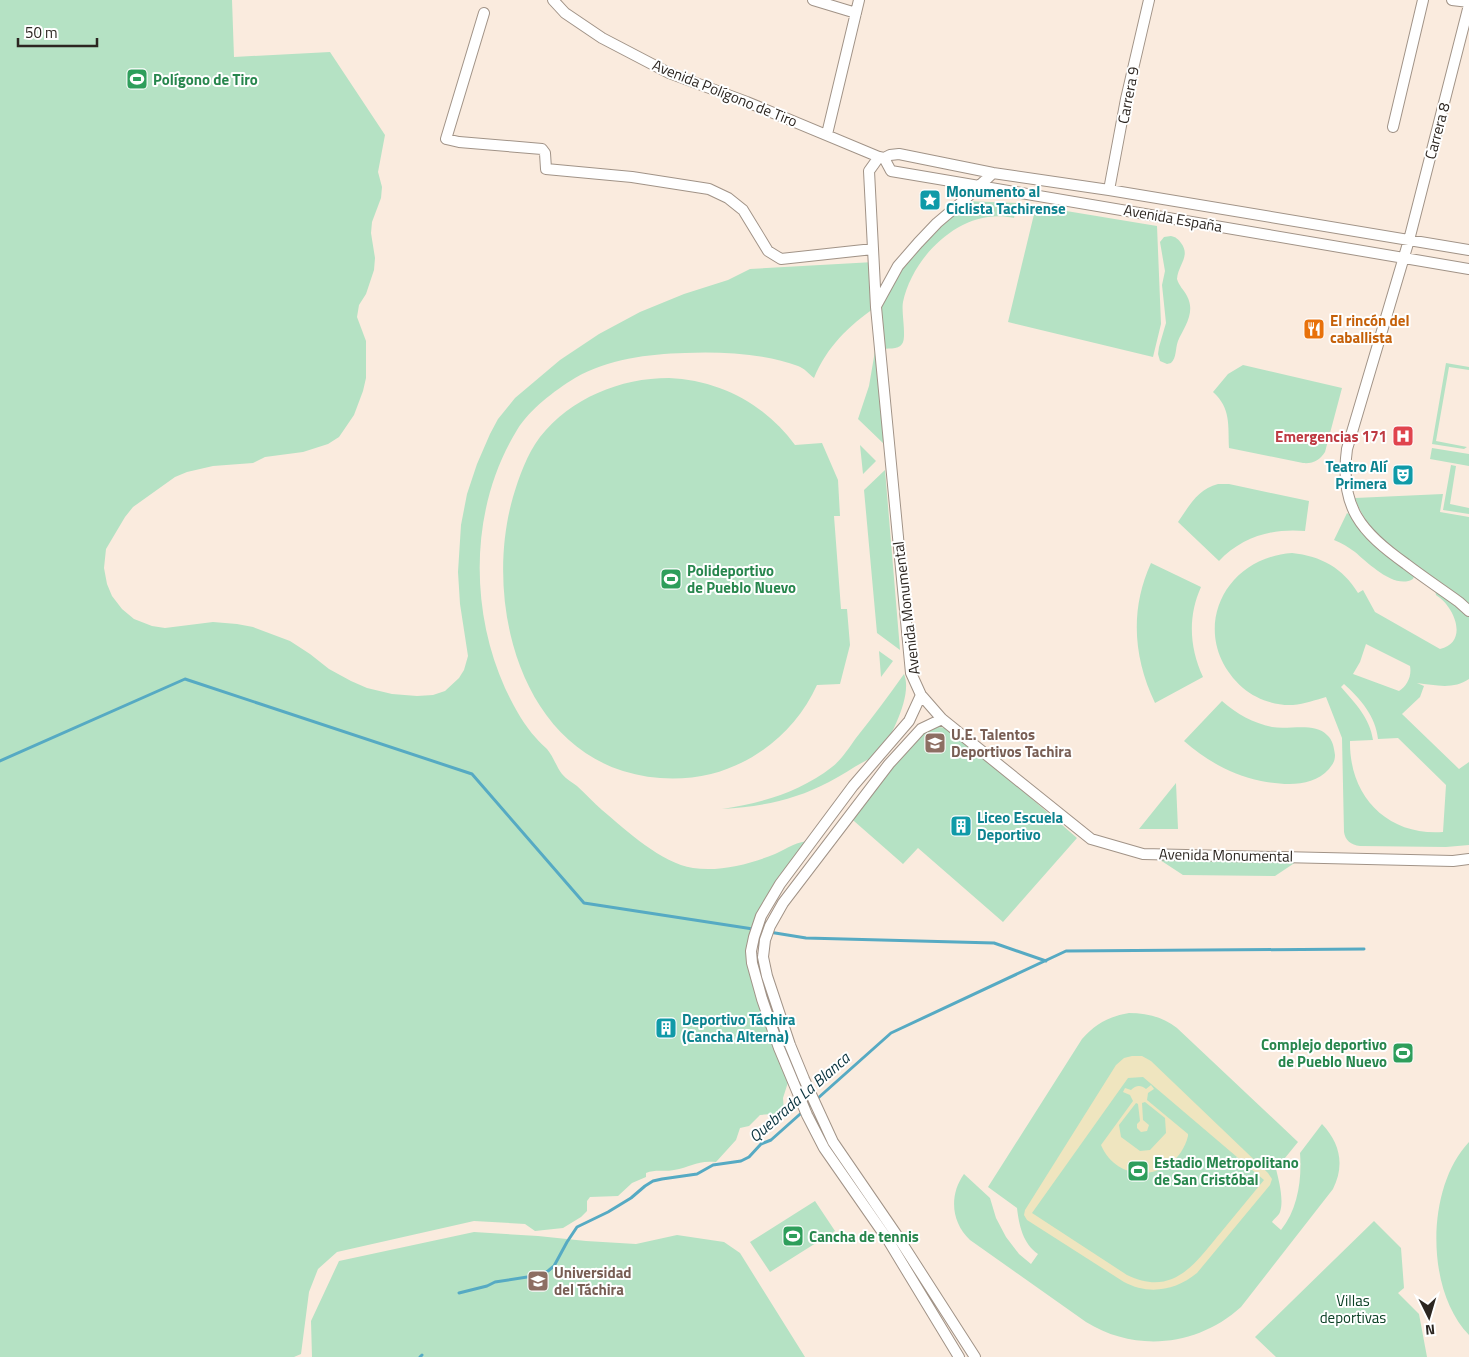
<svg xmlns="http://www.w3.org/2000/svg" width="1469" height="1357" viewBox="0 0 1469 1357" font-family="'Titillium Web',sans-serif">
<rect width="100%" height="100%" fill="#faebde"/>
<!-- green -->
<path fill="#b5e2c4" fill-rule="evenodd" d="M0 0H232L234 57 330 52 385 135 378 172 382 187 381 198 372 222 371 233 375 258 374 270 366 294 359 305 357 317 366 341V378L363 391 354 415 339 437 328 444 303 452 265 457 253 463 213 466 187 472 175 477 133 507 125 517 106 549 104 568 107 584 112 596 122 609 134 619 152 626 165 628 213 622 237 624 253 627 290 641 310 654 329 669 351 681 367 688 392 694 417 696 433 695 445 691 459 678 464 670 468 656 460 604 458 572 461 525 467 494 477 464 490 434 498 419 515 398 560 360 599 334 640 312 684 294 728 280 750 269 874 262 876 305 898 266 963 201 1017 203 1014 218C963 206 913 255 903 302 901 312 907 338 902 344 898 350 887 348 880 349L876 307C848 326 827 347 814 378 809 374 804 368 798 366 767 354 719 351 685 353 648 354 608 359 575 378 554 391 530 409 517 430 470 506 469 608 505 688 513 705 523 724 536 738 539 742 543 745 547 749 553 756 556 766 562 774 566 779 572 782 577 786 586 794 594 803 602 810 627 831 661 863 693 868 720 872 750 864 775 854 788 848 797 841 811 841L780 884 751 951 790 1076 783 1098 784 1113 760 1115 749 1126 740 1128 736 1140 716 1162C697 1160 691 1167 674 1170 664 1172 655 1169 646 1173V1177L632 1183 618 1196 590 1197 587 1201V1211L581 1217 563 1228 535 1231 525 1224 474 1221 337 1252 318 1269 309 1292 301 1354 294 1357H0Z
M1036 206 1157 226 1161 324 1153 357 1008 322Z
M1171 236C1176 237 1178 239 1181 243 1191 256 1178 265 1177 279 1179 286 1184 290 1187 296 1196 313 1184 327 1178 341 1175 349 1177 357 1171 363L1167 364 1160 361 1158 354 1159 347 1166 323 1162 285 1165 271 1160 242 1164 237Z
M875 351 884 444 858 419 869 386Z
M1446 363 1469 367V370L1449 367 1436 441 1467 447 1464 449 1432 444Z
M1243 365 1342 388 1325 452C1320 460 1313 464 1303 463L1229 448C1228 425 1231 408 1213 392L1228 374Z
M669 378C719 380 765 404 795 445L822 443 838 480 840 516H834L841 609H847L850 645 840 684 817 685C797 729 758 762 711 774 682 781 652 780 623 771 515 737 485 594 513 497 519 477 527 454 540 437 571 398 620 378 669 378Z
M860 445 876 461 863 474Z
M1432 448 1469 454V466L1430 459Z
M1451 465 1456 466 1450 504 1469 508V514L1443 510Z
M885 470 900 650 877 633 864 490Z
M1218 484H1229L1309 501 1305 531C1272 528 1242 537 1219 561L1178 522C1189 506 1198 489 1218 484Z
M1443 494 1440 512 1469 517V604C1431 569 1373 551 1355 498Z
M1347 513 1359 521 1415 574 1413 579C1395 590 1368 563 1355 552 1348 547 1342 543 1334 540Z
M1292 553C1321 556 1343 568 1358 593L1363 590 1375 612 1440 649C1469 642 1455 607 1436 595L1435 590 1469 611V679C1453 690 1435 685 1417 683L1424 686 1420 697 1402 714 1459 769 1469 762V845L1446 847 1360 846C1351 845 1345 840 1344 832L1342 738 1326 697C1315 700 1305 704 1293 705 1275 706 1256 699 1243 688 1187 638 1220 558 1292 553ZM1366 644 1410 666C1412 676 1407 686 1399 691L1353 674 1360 662ZM1344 684C1360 698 1376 717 1378 739L1398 738 1446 785 1443 832C1387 836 1349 796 1350 741L1373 740C1370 718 1355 703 1341 687Z
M1151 563 1201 587C1188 616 1189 647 1203 677L1155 703C1133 657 1130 609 1151 563Z
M879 651 893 661 881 677Z
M904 674C913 695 891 736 879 755 861 761 847 773 829 782 795 800 760 807 722 809 762 803 800 792 832 767 841 760 849 748 856 738 873 717 889 695 904 674Z
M1222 701C1237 714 1253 723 1272 727 1289 730 1315 722 1327 735 1333 740 1334 748 1335 755 1335 761 1333 764 1329 769 1312 788 1284 785 1261 781 1232 775 1207 761 1184 741Z
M931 726 946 728 1001 772 1077 838 1003 922 918 848 903 864 846 814 917 734Z
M1176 783 1178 829H1139Z
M1154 856 1302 858 1275 876 1183 875Z
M1129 1013C1147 1013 1163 1017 1177 1028L1298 1142 1276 1169C1279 1181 1284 1200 1280 1212 1279 1215 1274 1219 1272 1222L1281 1230C1298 1209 1302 1179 1300 1153L1322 1124C1340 1143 1345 1165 1333 1189L1241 1307C1198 1346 1136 1353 1086 1322L970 1240C951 1222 949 1195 964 1174L990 1198 996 1218 1006 1237 1019 1254 1031 1264 1038 1254C1023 1244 1019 1225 1017 1208L988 1187 1082 1039C1095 1024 1110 1016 1129 1013Z
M1469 1142V1335C1425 1290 1426 1187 1469 1142Z
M815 1201 835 1231 770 1272 750 1242Z
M1374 1221 1401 1248 1404 1288 1398 1293 1419 1314 1427 1357H1276L1255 1337Z
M474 1232 538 1236 586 1241 636 1244 677 1235 724 1242 740 1253 805 1357H312L311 1321 339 1261Z"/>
<!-- sand -->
<path fill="#efe5bf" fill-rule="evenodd" d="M1132 1056H1142L1151 1061 1268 1173 1272 1179 1270 1185 1197 1273C1175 1291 1148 1295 1124 1282L1027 1220 1024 1215 1025 1210 1116 1065 1124 1058ZM1143 1077 1264 1180C1250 1197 1236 1214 1222 1231 1196 1262 1174 1298 1127 1275L1032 1213 1128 1078Z
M1151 1085 1154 1089 1148 1093 1147 1100 1188 1134V1136C1177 1180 1119 1187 1101 1145L1133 1101 1130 1095 1123 1092 1125 1088 1131 1090C1136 1085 1141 1085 1146 1089ZM1145 1102 1165 1118 1166 1133 1150 1150 1140 1151 1121 1137 1119 1125 1136 1103 1138 1104 1140 1121 1137 1124V1128L1141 1132 1147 1131 1149 1125 1143 1120 1142 1103Z"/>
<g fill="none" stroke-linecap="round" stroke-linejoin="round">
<!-- stream -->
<path stroke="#56aac3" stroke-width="3" d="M0 761 185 679 472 774 584 903 753 929
M769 932 806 938 994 943 1046 961
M459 1293 487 1286 495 1282 540 1275 548 1271 554 1266 567 1242 577 1227 608 1212 631 1198 645 1186 653 1181 662 1179 697 1174 713 1165 741 1161 749 1157 761 1144 771 1140 891 1033 1066 951 1364 949
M420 1357 422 1355"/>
<!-- street casing -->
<g stroke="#a19387" stroke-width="12">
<path id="street" d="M553 0 565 13 602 38 669 73 747 102 879 157 884 158 890 155 899 154 993 173 1109 190 1469 250
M813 0 856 13
M1452 0 1469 2
M1469 5 1409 240 1347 449C1339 507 1361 532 1406 564 1423 577 1441 589 1459 602L1469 611
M484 13 446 139 459 142 542 149 545 153 546 169 632 177 709 189 728 198 743 210 768 251 781 259 873 249
M1393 127 1423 0
M827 134 859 0
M879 157 869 171 876 307 911 673 921 695 942 719 1091 839 1143 854 1453 861 1469 859
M884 158 891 171 1469 269
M1109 190 1126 99 1149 0
M876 306 898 266 918 243 937 223 963 201 993 173
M921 695 909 721 853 786 780 884 761 916 754 937 751 951 752 963 762 999 779 1048 807 1115 824 1148 888 1240 959 1357
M942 719 921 729 889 764 783 903 770 926 765 940 763 957 767 976 790 1045 804 1079 833 1142 896 1234 975 1357"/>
</g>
<!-- street -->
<use href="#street" stroke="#fff" stroke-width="10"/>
</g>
<!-- icons -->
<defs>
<g id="stadium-square" transform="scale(1.125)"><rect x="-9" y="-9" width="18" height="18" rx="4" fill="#2e9e5b" stroke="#fff"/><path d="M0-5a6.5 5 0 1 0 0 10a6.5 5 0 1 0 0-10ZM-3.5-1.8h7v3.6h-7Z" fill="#fff"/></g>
<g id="sight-square" transform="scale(1.125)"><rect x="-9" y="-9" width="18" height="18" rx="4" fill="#0f9aa8" stroke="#fff"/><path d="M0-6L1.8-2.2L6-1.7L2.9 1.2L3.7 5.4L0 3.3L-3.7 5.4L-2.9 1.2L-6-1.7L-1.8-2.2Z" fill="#fff"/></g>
<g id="restaurant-square" transform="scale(1.125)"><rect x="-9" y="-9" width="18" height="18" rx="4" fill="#e8710a" stroke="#fff"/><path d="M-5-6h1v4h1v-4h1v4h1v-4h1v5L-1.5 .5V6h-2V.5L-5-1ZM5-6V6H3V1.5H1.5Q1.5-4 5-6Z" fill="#fff"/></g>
<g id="hospital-square" transform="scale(1.125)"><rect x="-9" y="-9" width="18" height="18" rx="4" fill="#e0444e" stroke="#fff"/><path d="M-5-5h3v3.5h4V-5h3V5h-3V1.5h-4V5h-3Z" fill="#fff"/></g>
<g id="theatre-square" transform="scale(1.125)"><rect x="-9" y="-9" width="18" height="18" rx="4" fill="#0f9aa8" stroke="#fff"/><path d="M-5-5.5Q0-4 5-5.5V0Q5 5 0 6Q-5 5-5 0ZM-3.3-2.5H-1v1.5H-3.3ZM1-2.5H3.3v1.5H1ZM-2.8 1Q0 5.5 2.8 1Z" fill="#fff"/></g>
<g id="school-square" transform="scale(1.125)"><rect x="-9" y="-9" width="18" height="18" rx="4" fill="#8d6e63" stroke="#fff"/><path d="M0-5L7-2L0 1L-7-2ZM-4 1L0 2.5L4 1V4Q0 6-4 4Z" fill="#fff"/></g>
<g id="building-square" transform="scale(1.125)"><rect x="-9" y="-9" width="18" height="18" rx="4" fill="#0f9aa8" stroke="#fff"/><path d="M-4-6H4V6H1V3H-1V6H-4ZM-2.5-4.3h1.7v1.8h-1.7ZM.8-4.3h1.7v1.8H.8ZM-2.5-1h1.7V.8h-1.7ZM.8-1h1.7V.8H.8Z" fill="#fff"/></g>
<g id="university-square" transform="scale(1.125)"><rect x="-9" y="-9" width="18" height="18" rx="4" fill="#8d6e63" stroke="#fff"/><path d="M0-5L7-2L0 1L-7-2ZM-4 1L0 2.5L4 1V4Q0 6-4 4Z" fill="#fff"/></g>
</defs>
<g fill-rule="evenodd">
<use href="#stadium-square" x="137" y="79"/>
<use href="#sight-square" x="930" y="200"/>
<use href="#restaurant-square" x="1314" y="329"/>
<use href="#hospital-square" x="1403" y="436"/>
<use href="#theatre-square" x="1403" y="475"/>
<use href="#stadium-square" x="671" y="579"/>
<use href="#school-square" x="935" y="743"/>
<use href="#building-square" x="961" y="826"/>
<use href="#building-square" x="666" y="1028"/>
<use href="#stadium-square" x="1403" y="1053"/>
<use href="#stadium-square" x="1138" y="1171"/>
<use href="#stadium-square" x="793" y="1236"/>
<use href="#university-square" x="538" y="1281"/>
</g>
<g text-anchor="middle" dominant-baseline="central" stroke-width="4" stroke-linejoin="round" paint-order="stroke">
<!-- leisure labels -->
<g font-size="15" font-weight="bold" fill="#27864d" stroke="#fff" text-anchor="start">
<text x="153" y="79">Polígono de Tiro</text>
<text x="687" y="570">Polideportivo<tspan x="687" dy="17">de Pueblo Nuevo</tspan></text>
<text x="1387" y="1044" text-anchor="end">Complejo deportivo<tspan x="1387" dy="17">de Pueblo Nuevo</tspan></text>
<text x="1154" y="1162">Estadio Metropolitano<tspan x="1154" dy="17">de San Cristóbal</tspan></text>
<text x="809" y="1236">Cancha de tennis</text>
</g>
<!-- street labels -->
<g font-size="15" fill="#2c2621" stroke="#fff">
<text transform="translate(725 93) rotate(22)">Avenida Polígono de Tiro</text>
<text transform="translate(1128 95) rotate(-79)">Carrera 9</text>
<text transform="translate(1437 131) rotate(-75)">Carrera 8</text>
<text transform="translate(1173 218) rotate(10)">Avenida España</text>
<text transform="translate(906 608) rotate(-97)">Avenida Monumental</text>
<text transform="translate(1226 855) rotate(1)">Avenida Monumental</text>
</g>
<!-- culture labels -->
<g font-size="15" font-weight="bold" fill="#0d838f" stroke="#fff" text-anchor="start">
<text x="946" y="191">Monumento al<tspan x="946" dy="17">Ciclista Tachirense</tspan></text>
<text x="1387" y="466" text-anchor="end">Teatro Alí<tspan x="1387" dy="17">Primera</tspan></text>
<text x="977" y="817">Liceo Escuela<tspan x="977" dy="17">Deportivo</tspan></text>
<text x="682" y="1019">Deportivo Táchira<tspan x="682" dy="17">(Cancha Alterna)</tspan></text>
</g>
<!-- food labels -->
<g font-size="15" font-weight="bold" fill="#c56008" stroke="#fff" text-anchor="start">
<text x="1330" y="320">El rincón del<tspan x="1330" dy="17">caballista</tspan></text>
</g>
<!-- health labels -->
<g font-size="15" font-weight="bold" fill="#be3a42" stroke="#fff" text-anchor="end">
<text x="1387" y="436">Emergencias 171</text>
</g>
<!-- education labels -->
<g font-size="15" font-weight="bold" fill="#785e54" stroke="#fff" text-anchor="start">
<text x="951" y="734">U.E. Talentos<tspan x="951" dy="17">Deportivos Tachira</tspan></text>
<text x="554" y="1272">Universidad<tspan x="554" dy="17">del Táchira</tspan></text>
</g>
<!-- park labels -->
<g font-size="15" fill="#0b4025" stroke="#fff">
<text x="1353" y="1300">Villas<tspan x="1353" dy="17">deportivas</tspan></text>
</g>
<!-- water labels -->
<g font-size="16" font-style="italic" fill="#0a333e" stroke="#fff">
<text transform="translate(799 1097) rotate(-41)">Quebrada La Blanca</text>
</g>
</g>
<!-- north arrow -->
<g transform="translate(1429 1317) rotate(175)" stroke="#ffffff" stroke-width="4" paint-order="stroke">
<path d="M0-4L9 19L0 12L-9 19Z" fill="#2c2621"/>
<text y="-8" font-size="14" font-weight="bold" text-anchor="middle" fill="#2c2621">N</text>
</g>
<!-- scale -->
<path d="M18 38v8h79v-8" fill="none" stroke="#2c2621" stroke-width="2.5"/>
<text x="25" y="38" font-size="15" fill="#2c2621" stroke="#ffffff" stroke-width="4" paint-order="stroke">50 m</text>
</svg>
